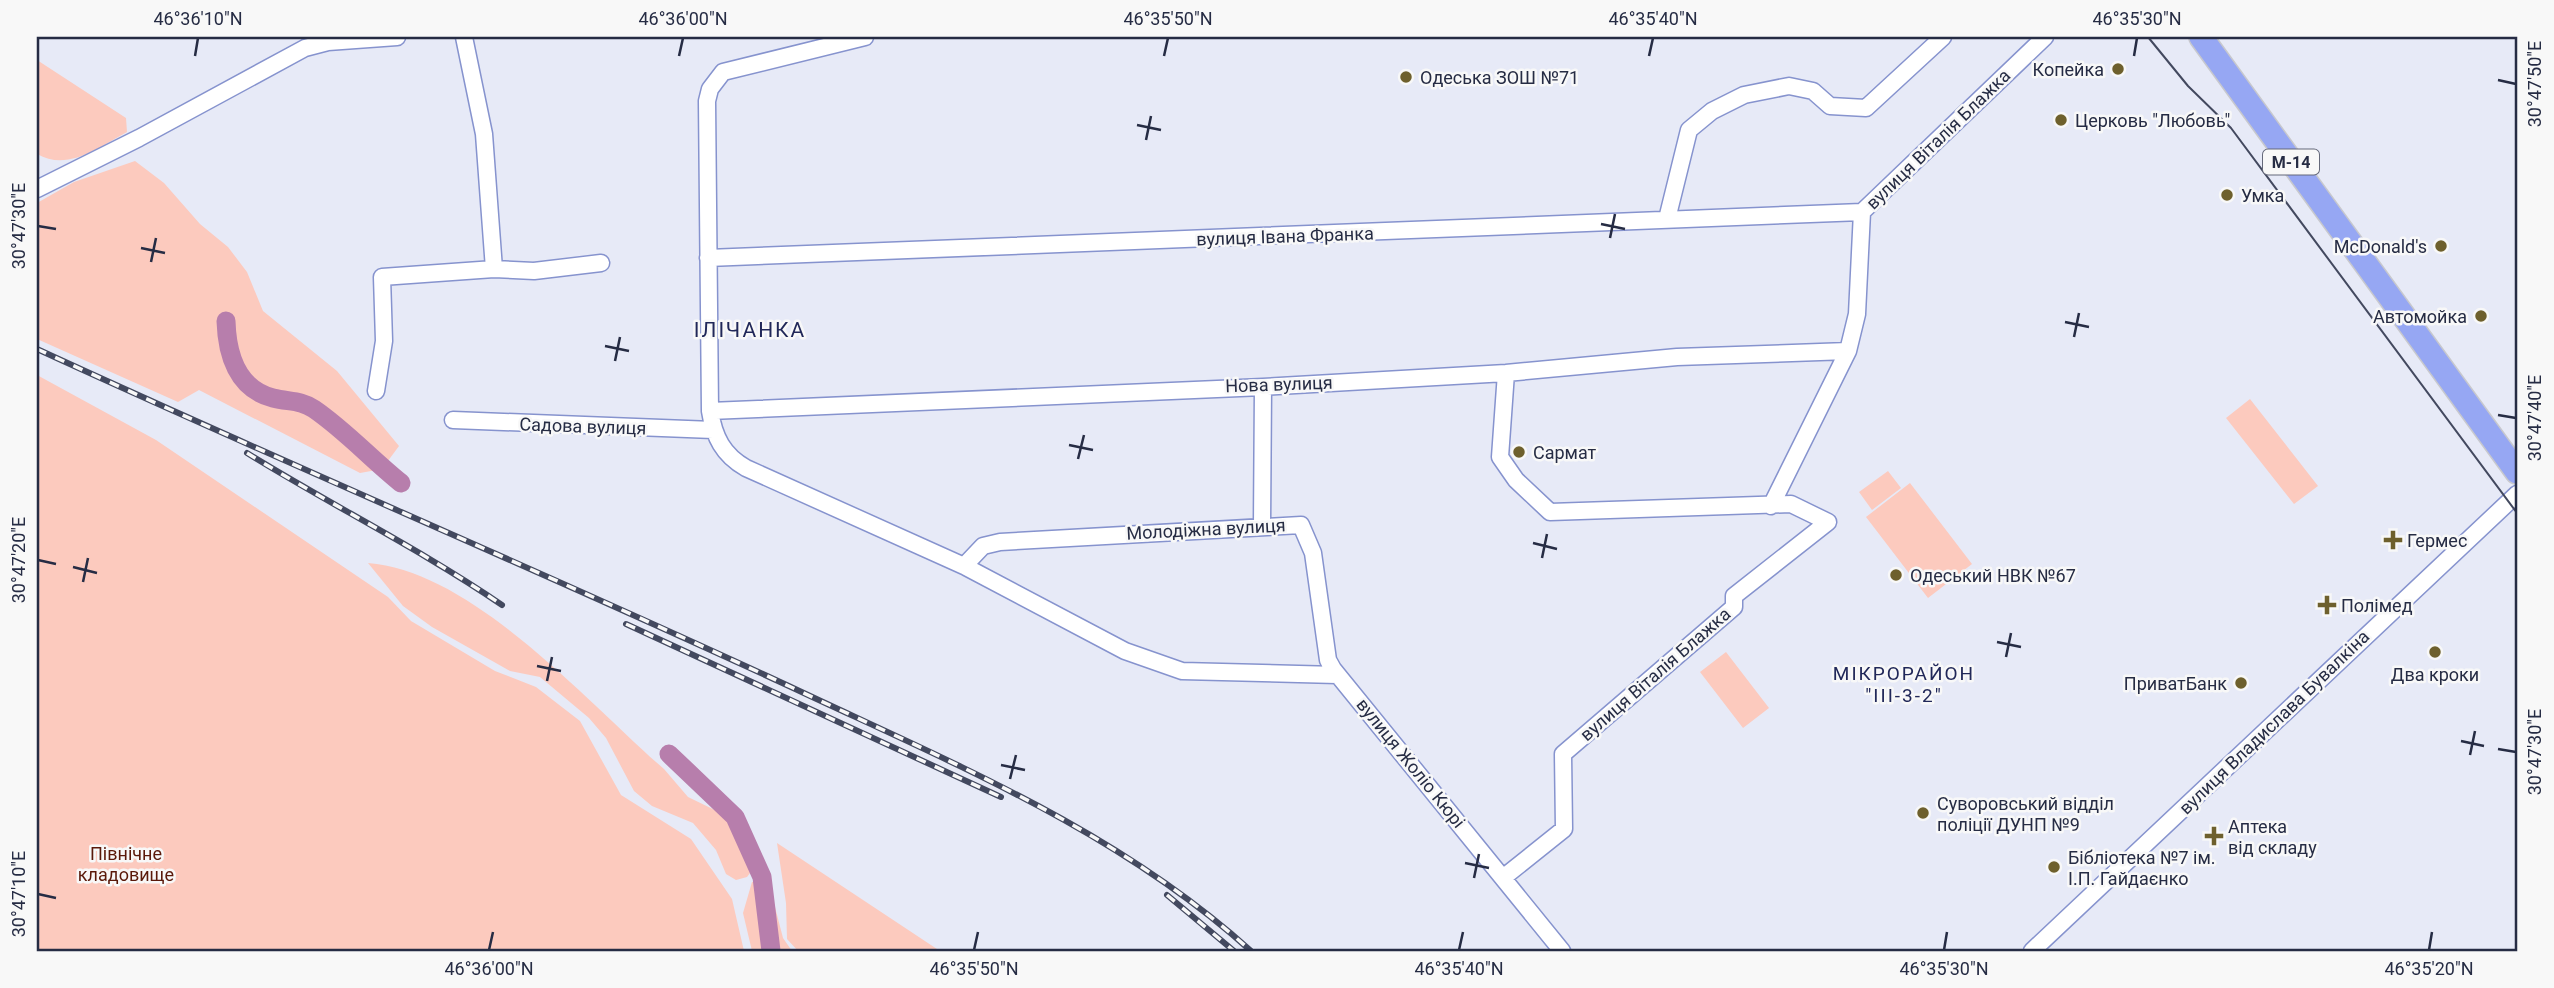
<svg xmlns="http://www.w3.org/2000/svg" width="2554" height="988" viewBox="0 0 2554 988" font-family="Roboto,sans-serif">
<rect width="100%" height="100%" fill="#e7eaf7"/>
<!-- green -->
<path fill="#fccabe" d="M37 60 126 118 127 132C99 147 68 172 37 154Z
M135 161 164 183 200 224 228 247 247 272 263 311 337 371 399 446 382 469 360 473 199 390 178 402 37 339V203L74 182Z
M37 375 156 440 388 597 411 621 495 671 536 687 580 721 621 795 691 839 732 899 744 951H37Z
M2250 399 2318 486 2294 504 2226 418Z
M1888 471 1901 488 1872 510 1859 492Z
M1910 483 1972 564 1928 598 1866 517Z
M368 563C473 571 587 702 664 769L688 797 723 814 754 868 747 877 736 880 726 874 716 850 693 823 652 806 634 791 606 738 589 718 540 677 510 671 432 627 403 606Z
M1726 652 1769 708 1743 728 1700 672Z
M777 843 940 951H798L787 939 786 903Z
M768 880 783 938 792 951H752L743 913 752 882Z"/>
<g fill="none" stroke-linecap="round" stroke-linejoin="round">
<!-- river -->
<path stroke="#b77eac" stroke-width="19" d="M226 321C227 354 237 389 273 398 289 402 301 400 314 409 346 431 371 459 401 483
M669 754 735 817 762 877 771 951"/>
<!-- minor casing -->
<g stroke="#8693ce" stroke-width="19">
<path id="minor" d="M865 37 723 72 710 89 707 101 710 411C714 437 723 455 746 468L964 566 1125 651 1182 671 1337 675
M37 189 139 138 305 48 328 42 397 37
M1667 219 1689 130 1712 111 1744 95 1789 86 1813 91 1830 106 1866 108 1943 37
M708 258 1862 212
M494 269 534 271 601 263
M376 391 384 341 382 277 494 269 484 134 464 37
M710 411 1263 387 1506 373 1677 357 1848 351
M453 420 713 430
M1771 506 1848 351 1857 314 1862 212 2045 37
M1262 525 1263 387
M964 566 983 546 1000 542 1301 525 1313 553 1328 660 1333 669 1562 951
M1504 877 1564 829 1563 754 1734 607V596L1828 522 1791 504 1550 512 1516 480 1500 457 1506 373
M2032 951 2517 494"/>
</g>
<!-- highway casing -->
<g stroke="#c7c8ce" stroke-width="26">
<path id="highway" d="M2201 37 2517 472"/>
</g>
<!-- minor -->
<use href="#minor" stroke="#fff" stroke-width="16"/>
<!-- highway -->
<use href="#highway" stroke="#96a7f3" stroke-width="23"/>
<!-- tram -->
<path stroke="#43495f" stroke-width="2" d="M2148 37 2188 86 2231 128 2517 513"/>
<!-- rail casing -->
<g stroke="#43495f" stroke-width="6">
<path id="rail" d="M37 349C287 464 541 571 791 687 952 763 1117 830 1251 951
M247 453C331 505 420 549 502 605
M626 624 1001 797
M1167 895 1234 951"/>
</g>
<!-- rail -->
<use href="#rail" stroke="#f8f8f8" stroke-width="3.5" stroke-dasharray="10" stroke-linecap="butt"/>
</g>
<!-- ticks -->
<path fill="none" stroke="#262c44" stroke-width="2.5" d="M195 56 198 38M679 56 683 38M1164 56 1168 38M1649 56 1653 38M2134 56 2137 38M2498 80 2516 84M1137 125 1161 130M1146 140 1151 116M1601 224 1625 229M38 226 56 229M1610 238 1615 214M141 248 165 253M151 262 156 238M2065 322 2089 327M2074 337 2079 313M605 346 629 351M615 361 620 337M2498 415 2516 418M1069 445 1093 450M1078 459 1084 435M1533 543 1557 549M1542 558 1547 534M38 560 56 564M73 567 97 573M83 582 88 558M1997 642 2021 647M2006 657 2011 633M537 666 561 671M547 681 552 657M2461 741 2484 746M2498 749 2516 752M2470 755 2475 731M1001 765 1025 770M1010 779 1016 755M1465 863 1489 868M1474 878 1479 854M38 894 56 898M489 950 493 932M974 950 978 932M1459 950 1463 932M1944 950 1947 932M2429 950 2432 932"/>
<!-- markers -->
<g fill="#6e602d" stroke="#f8f8f8" stroke-width="2.5">
<circle cx="2118" cy="69" r="7"/>
<circle cx="1406" cy="77" r="7"/>
<circle cx="2061" cy="120" r="7"/>
<circle cx="2227" cy="195" r="7"/>
<circle cx="2441" cy="246" r="7"/>
<circle cx="2481" cy="316" r="7"/>
<circle cx="1519" cy="452" r="7"/>
<path d="M2389.5 529.5h7v7h7v7h-7v7h-7v-7h-7v-7h7z"/>
<circle cx="1896" cy="575" r="7"/>
<path d="M2323.5 594.5h7v7h7v7h-7v7h-7v-7h-7v-7h7z"/>
<circle cx="2435" cy="652" r="7"/>
<circle cx="2241" cy="683" r="7"/>
<circle cx="1923" cy="813" r="7"/>
<path d="M2210.5 825.5h7v7h7v7h-7v7h-7v-7h-7v-7h7z"/>
<circle cx="2054" cy="867" r="7"/>
</g>
<g text-anchor="middle" dominant-baseline="central" stroke-width="5" stroke-linejoin="round" paint-order="stroke">
<!-- shield labels -->
<rect fill="#f8f8f8" stroke="#65697a" stroke-width="2" x="2263" y="149.5" width="56" height="25" rx="5"/>
<g font-size="16" font-weight="bold" fill="#262c44">
<text x="2291" y="162">М-14</text>
</g>
<!-- poi labels -->
<g font-size="18" fill="#262c44" stroke="#f8f8f8" text-anchor="start">
<text x="2104" y="69" text-anchor="end">Копейка</text>
<text x="1420" y="77">Одеська ЗОШ №71</text>
<text x="2075" y="120">Церковь "Любовь"</text>
<text x="2241" y="195">Умка</text>
<text x="2427" y="246" text-anchor="end">McDonald's</text>
<text x="2467" y="316" text-anchor="end">Автомойка</text>
<text x="1533" y="452">Сармат</text>
<text x="2407" y="540">Гермес</text>
<text x="1910" y="575">Одеський НВК №67</text>
<text x="2341" y="605">Полімед</text>
<text x="2435" y="674" text-anchor="middle">Два кроки</text>
<text x="2227" y="683" text-anchor="end">ПриватБанк</text>
<text x="1937" y="803">Суворовський відділ<tspan x="1937" dy="21">поліції ДУНП №9</tspan></text>
<text x="2228" y="826">Аптека<tspan x="2228" dy="21">від складу</tspan></text>
<text x="2068" y="857">Бібліотека №7 ім.<tspan x="2068" dy="21">І.П. Гайдаєнко</tspan></text>
</g>
<!-- street labels -->
<g font-size="18" fill="#262c44" stroke="#f8f8f8">
<text transform="translate(1938 139) rotate(-44)">вулиця Віталія Блажка</text>
<text transform="translate(1285 236) rotate(-2)">вулиця Івана Франка</text>
<text transform="translate(1279 384) rotate(-2)">Нова вулиця</text>
<text transform="translate(583 426) rotate(2)">Садова вулиця</text>
<text transform="translate(1206 529) rotate(-3)">Молодіжна вулиця</text>
<text transform="translate(1655 674) rotate(-41)">вулиця Віталія Блажка</text>
<text transform="translate(2274 722) rotate(-44)">вулиця Владислава Бувалкіна</text>
<text transform="translate(1411 763) rotate(51)">вулиця Жоліо Кюрі</text>
</g>
<!-- park labels -->
<g font-size="18" fill="#5a190a" stroke="#f8f8f8">
<text x="126" y="853">Північне<tspan x="126" dy="21">кладовище</tspan></text>
</g>
<!-- neighbourhood labels -->
<g font-size="19" letter-spacing="2" fill="#212859" stroke="#f8f8f8">
<text x="1904" y="673">МІКРОРАЙОН<tspan x="1904" dy="22">"ІІІ-3-2"</tspan></text>
</g>
<!-- quarter labels -->
<g font-size="21" letter-spacing="2" fill="#212859" stroke="#f8f8f8">
<text x="750" y="330">ІЛІЧАНКА</text>
</g>
</g>
<!-- border -->
<rect width="2554" height="988" fill="none" stroke="#f8f8f8" stroke-width="77"/>
<rect x="38" y="38" width="2478" height="912" fill="none" stroke="#262c44" stroke-width="2.5"/>
<g font-size="18" text-anchor="middle" fill="#262c44">
<text x="198" y="25">46°36'10"N</text>
<text x="683" y="25">46°36'00"N</text>
<text x="1168" y="25">46°35'50"N</text>
<text x="1653" y="25">46°35'40"N</text>
<text x="2137" y="25">46°35'30"N</text>
<text transform="translate(2535 84) rotate(-90)" y="6">30°47'50"E</text>
<text transform="translate(19 226) rotate(-90)" y="6">30°47'30"E</text>
<text transform="translate(2535 418) rotate(-90)" y="6">30°47'40"E</text>
<text transform="translate(19 560) rotate(-90)" y="6">30°47'20"E</text>
<text transform="translate(2535 752) rotate(-90)" y="6">30°47'30"E</text>
<text transform="translate(19 894) rotate(-90)" y="6">30°47'10"E</text>
<text x="489" y="975">46°36'00"N</text>
<text x="974" y="975">46°35'50"N</text>
<text x="1459" y="975">46°35'40"N</text>
<text x="1944" y="975">46°35'30"N</text>
<text x="2429" y="975">46°35'20"N</text>
</g>
</svg>
